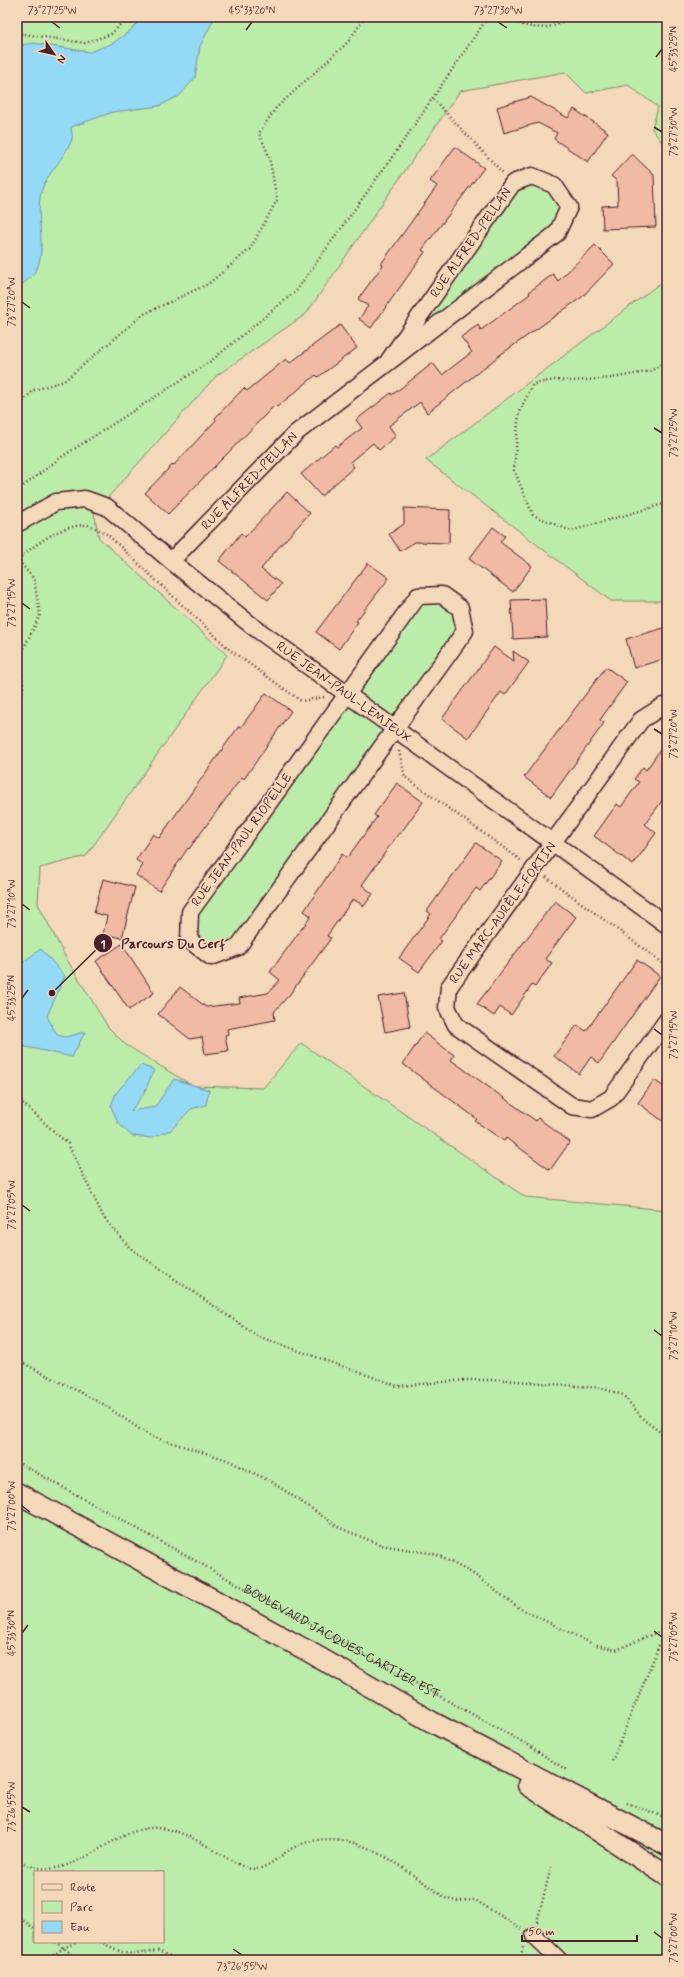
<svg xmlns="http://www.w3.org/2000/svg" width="684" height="1977" viewBox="0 0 684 1977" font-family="Mynerve,sans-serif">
<rect width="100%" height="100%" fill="#f3d8ba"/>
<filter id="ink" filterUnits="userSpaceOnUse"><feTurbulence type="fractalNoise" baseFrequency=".025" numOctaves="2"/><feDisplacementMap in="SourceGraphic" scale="8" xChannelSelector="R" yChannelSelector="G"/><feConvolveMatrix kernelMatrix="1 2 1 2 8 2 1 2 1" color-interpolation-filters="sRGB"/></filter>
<g filter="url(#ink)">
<!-- green -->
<path fill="#bcecaa" stroke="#83866a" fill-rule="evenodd" d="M17 17H667V149L652 129 658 107 628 85 586 93 565 72 460 91 306 314 216 376 94 513 99 538 227 655 86 856 40 868 38 904 66 958 108 1027 126 1045 193 1086 263 1088 301 1043 525 1197 667 1210V1960H17ZM35 1872H163V1942H35Z
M532 176 569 207 557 233 389 360 513 183Z
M667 278V601H611L426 460Z
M442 595 465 631 238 947 211 957 189 940 190 912 418 596Z"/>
<!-- water -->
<path fill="#94daf6" stroke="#768fa5" d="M142 17H215L200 46 195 78 179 96 159 106 113 112 71 127C71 130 73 136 72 139 68 153 47 174 42 189 31 224 59 266 17 287V46L33 43 90 52 113 43 130 31Z
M41 949 65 976 47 1016 57 1035 65 1037 85 1032 72 1057 17 1045V979L23 962Z
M141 1065 154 1070 144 1093 131 1111 155 1107 174 1079 209 1090 206 1105 191 1109 171 1130 151 1138 132 1136 118 1123 111 1106 116 1093Z"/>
<!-- building -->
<path fill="#f0baa4" stroke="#4a1f2b" d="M531 97 568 118 574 109 608 132 588 162 554 139 557 133 538 123 504 133 497 107Z
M455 147 484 168 422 250 425 252 371 328 359 319 368 306 358 299 383 265 381 264 437 186 430 181Z
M632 154 654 175 656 227 603 229 602 206 618 205 617 181 611 176Z
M595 245 614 264 582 297 500 355 427 413 420 402 389 426 396 436 379 450 373 443 350 462 354 467 321 496 301 474 335 445 337 447 362 428 356 420 391 393 392 395 433 363 442 375 472 352 461 337 478 325 481 330 530 294 529 292 553 274 558 281Z
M340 325 357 348 318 377 316 375 277 407 275 405 168 514 145 493 173 464 174 465 216 420 215 418 244 388 247 391 286 359 290 363Z
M287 492 310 513 278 548 261 569 281 584 268 600 219 561 241 533 245 537Z
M404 508 450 510 449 543 415 542 400 551 389 534 404 524Z
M493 527 505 536 500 542 532 566 513 592 469 559Z
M368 563 389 578 356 621 358 622 339 649 316 632Z
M545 599 547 637 513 639 511 600Z
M667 627V658L634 668 626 639Z
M494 647 514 661 513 651 529 662 505 695 501 692 468 738 442 719Z
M606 667 627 682 600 720 604 723 551 797 524 777Z
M266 693 291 711 244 779 242 777 189 849 188 848 159 891 136 875 143 865 136 860 153 834 159 838 239 726 241 727Z
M667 740V794L645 824 656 833 633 865 594 836 617 804 621 807 639 782 634 779 643 767 646 770Z
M397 783 423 802 400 834 399 833 362 885 373 894 364 906 353 899 327 936 331 938 290 994 274 1012 275 1020 227 1029 228 1034 225 1035 228 1051 205 1054 202 1037 190 1039 158 1014 180 987 206 1007 240 1003 239 998 268 993 280 980 270 972 311 916 304 911 342 854 347 858 377 817 374 815Z
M476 843 502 861 480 891 476 888 439 939 442 941 419 972 399 958 431 914 427 911Z
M103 879 135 887 122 938 103 934 107 916 94 913Z
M555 901 576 917 545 959 552 963 535 987 532 985 511 1015 500 1007 494 1016 477 1004Z
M122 944 154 993 129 1010 96 961Z
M637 960 660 976 599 1063 591 1057 579 1074 554 1056 577 1025 586 1031Z
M404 993 410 1027 385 1032 378 997Z
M424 1033 454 1055 451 1060 536 1121 538 1118 570 1142 550 1170 506 1138 504 1141 475 1121 477 1119 403 1064Z
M654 1080 667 1089V1124L638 1103Z"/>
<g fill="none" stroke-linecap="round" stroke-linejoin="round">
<!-- minor casing -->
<g stroke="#4a1f2b" stroke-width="19">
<g id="minor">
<path id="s2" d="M17 524 56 502 85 499 107 507 171 561 251 625 667 925"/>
<path id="s3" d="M171 561 296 433 557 233 569 207 554 185 532 176 513 183 389 360"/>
<path d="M442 595 460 608 465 631 238 947 211 957 189 940 190 912 418 596Z"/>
<path d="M667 707 663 706 641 720 449 987 447 1007 456 1025 572 1106 592 1109 611 1098 667 1020"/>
<path d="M534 1936 559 1960"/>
</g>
</g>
<!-- major casing -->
<g stroke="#4a1f2b" stroke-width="23">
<path id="major" d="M17 1493 306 1650 432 1722 667 1845
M528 1785 667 1876"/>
</g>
<!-- path -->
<g stroke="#4a1f2b" stroke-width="2.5" stroke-dasharray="1 3" stroke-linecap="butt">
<path d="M508 17C525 30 552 32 569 17"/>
<path d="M17 33 85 43 111 34 128 17"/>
<path d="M433 99 503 173"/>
<path d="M667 360 651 371 612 378 572 381 554 380 533 384 519 412 514 470 533 515 571 531 667 503"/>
<path d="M17 407 34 390 64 381 144 314 208 284 250 249 277 200 269 156 259 133 276 108 348 42 365 17"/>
<path d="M17 491 60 458 211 361 296 291 398 149 488 17"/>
<path d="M18 560C37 543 60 525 87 525 93 525 101 532 107 534L230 650 301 701 325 697"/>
<path d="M17 715 23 689 21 654 40 615 34 579 17 559"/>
<path d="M399 751 405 777 522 861"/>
<path d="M546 877 667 966"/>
<path d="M17 1098 68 1144 104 1218 130 1248 257 1336 398 1386 465 1380H504L601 1388 623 1395 644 1420 667 1437"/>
<path d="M17 1360 103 1404 150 1436 225 1459 272 1482 340 1528 381 1545 435 1554 472 1573 519 1608 593 1644 616 1650 667 1628"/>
<path id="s1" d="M17 1462 528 1745 568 1771"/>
<path d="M612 1761 667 1626"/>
<path d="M627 1803 667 1818"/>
<path d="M17 1859C66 1891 104 1833 149 1828 177 1826 204 1844 227 1858 235 1862 243 1868 252 1869 269 1870 282 1852 297 1846 353 1821 404 1870 447 1899L457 1901 475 1900 522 1929"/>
<path d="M17 1916 35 1929"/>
<path d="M537 1922 551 1867"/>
<path d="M55 1942 80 1960"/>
<path d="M100 1942 124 1953 134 1954 158 1951 179 1960"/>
<path d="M47 1960 63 1948 78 1942"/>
<path d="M520 1960 523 1947"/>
</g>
<!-- minor -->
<use href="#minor" stroke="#f3d8ba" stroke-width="16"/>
<!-- major -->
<use href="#major" stroke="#f3d8ba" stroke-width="20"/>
</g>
</g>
<!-- ticks -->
<path fill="none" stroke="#4a1f2b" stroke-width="1.5" d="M52 22 60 28M498 22 507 28M246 30 252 22M656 57 662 49M654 127 662 132M22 302 30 308M654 428 662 433M22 603 30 609M654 729 662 734M22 904 30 910M22 998 28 990M654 1029 662 1035M22 1205 30 1211M654 1330 662 1336M22 1506 30 1512M654 1631 662 1637M22 1633 28 1625M22 1807 30 1812M654 1932 662 1938M233 1949 242 1955"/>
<g text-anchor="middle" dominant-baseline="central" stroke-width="3.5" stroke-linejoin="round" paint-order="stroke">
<!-- street labels -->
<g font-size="13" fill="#4a1f2b" stroke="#f3d8ba">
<text transform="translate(471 243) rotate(-55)">RUE ALFRED-PELLAN</text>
<text stroke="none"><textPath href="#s3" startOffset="112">RUE ALFRED-PELLAN</textPath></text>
<text stroke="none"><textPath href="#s2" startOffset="398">RUE JEAN-PAUL-LEMIEUX</textPath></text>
<text transform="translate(242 840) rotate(-54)">RUE JEAN-PAUL RIOPELLE</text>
<text transform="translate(503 913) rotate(-54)">RUE MARC-AURÈLE-FORTIN</text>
<text stroke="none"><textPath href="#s1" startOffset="371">BOULEVARD JACQUES-CARTIER EST</textPath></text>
</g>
</g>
<!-- callouts -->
<path fill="none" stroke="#4a1f2b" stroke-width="1.5" d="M52 993L103 943"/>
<g fill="#4a1f2b" stroke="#f3d8ba" stroke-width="1.5">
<circle cx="52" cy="993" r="4"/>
<circle cx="103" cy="943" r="10"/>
</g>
<g font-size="12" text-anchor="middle" font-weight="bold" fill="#fff">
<text x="103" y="948">1</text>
</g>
<g font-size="14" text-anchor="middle" font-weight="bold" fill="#4a1f2b" stroke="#f3d8ba" stroke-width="3.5" stroke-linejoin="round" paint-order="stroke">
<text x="173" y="948">Parcours Du Cerf</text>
</g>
<!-- margin -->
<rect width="684" height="1977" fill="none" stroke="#f3d8ba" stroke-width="44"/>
<!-- legend -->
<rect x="34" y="1871" width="130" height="72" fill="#f3d8ba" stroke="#af8e81"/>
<rect x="42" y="1884" width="20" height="6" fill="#f3d8ba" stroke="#af8e81"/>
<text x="70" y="1891" font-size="12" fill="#4a1f2b">Route</text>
<rect x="42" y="1901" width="20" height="12" fill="#bcecaa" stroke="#af8e81"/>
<text x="70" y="1911" font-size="12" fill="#4a1f2b">Parc</text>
<rect x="42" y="1921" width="20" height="12" fill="#94daf6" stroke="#af8e81"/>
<text x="70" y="1931" font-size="12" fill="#4a1f2b">Eau</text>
<!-- north arrow -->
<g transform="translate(54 54) rotate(124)" stroke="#f3d8ba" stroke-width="3" paint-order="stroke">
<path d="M0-3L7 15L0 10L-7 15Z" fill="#4a1f2b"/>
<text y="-6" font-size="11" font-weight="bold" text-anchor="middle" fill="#4a1f2b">N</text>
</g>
<!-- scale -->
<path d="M522 1935v6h115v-6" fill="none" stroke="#4a1f2b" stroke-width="2"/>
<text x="528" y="1935" font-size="12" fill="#4a1f2b" stroke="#f3d8ba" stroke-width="3" paint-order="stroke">50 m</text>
<rect x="22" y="22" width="640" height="1933" fill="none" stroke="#4a1f2b" stroke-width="1.5"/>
<g font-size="10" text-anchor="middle" fill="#4a1f2b">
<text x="52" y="14">73°27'25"W</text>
<text x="252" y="14">45°33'20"N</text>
<text x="498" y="14">73°27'30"W</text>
<text transform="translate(673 49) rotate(-90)" y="4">45°33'25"N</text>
<text transform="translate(673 132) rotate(-90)" y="4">73°27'30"W</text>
<text transform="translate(11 302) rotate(-90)" y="4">73°27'20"W</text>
<text transform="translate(673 433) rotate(-90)" y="4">73°27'25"W</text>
<text transform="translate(11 603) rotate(-90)" y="4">73°27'15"W</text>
<text transform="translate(673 734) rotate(-90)" y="4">73°27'20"W</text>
<text transform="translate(11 904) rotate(-90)" y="4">73°27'10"W</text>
<text transform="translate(11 998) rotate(-90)" y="4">45°33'25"N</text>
<text transform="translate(673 1035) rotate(-90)" y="4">73°27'15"W</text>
<text transform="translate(11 1205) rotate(-90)" y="4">73°27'05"W</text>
<text transform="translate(673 1336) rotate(-90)" y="4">73°27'10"W</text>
<text transform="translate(11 1506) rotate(-90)" y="4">73°27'00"W</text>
<text transform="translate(11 1633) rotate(-90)" y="4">45°33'30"N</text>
<text transform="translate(673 1637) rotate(-90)" y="4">73°27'05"W</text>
<text transform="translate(11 1807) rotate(-90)" y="4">73°26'55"W</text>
<text transform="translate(673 1938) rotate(-90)" y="4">73°27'00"W</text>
<text x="242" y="1970">73°26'55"W</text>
</g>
</svg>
